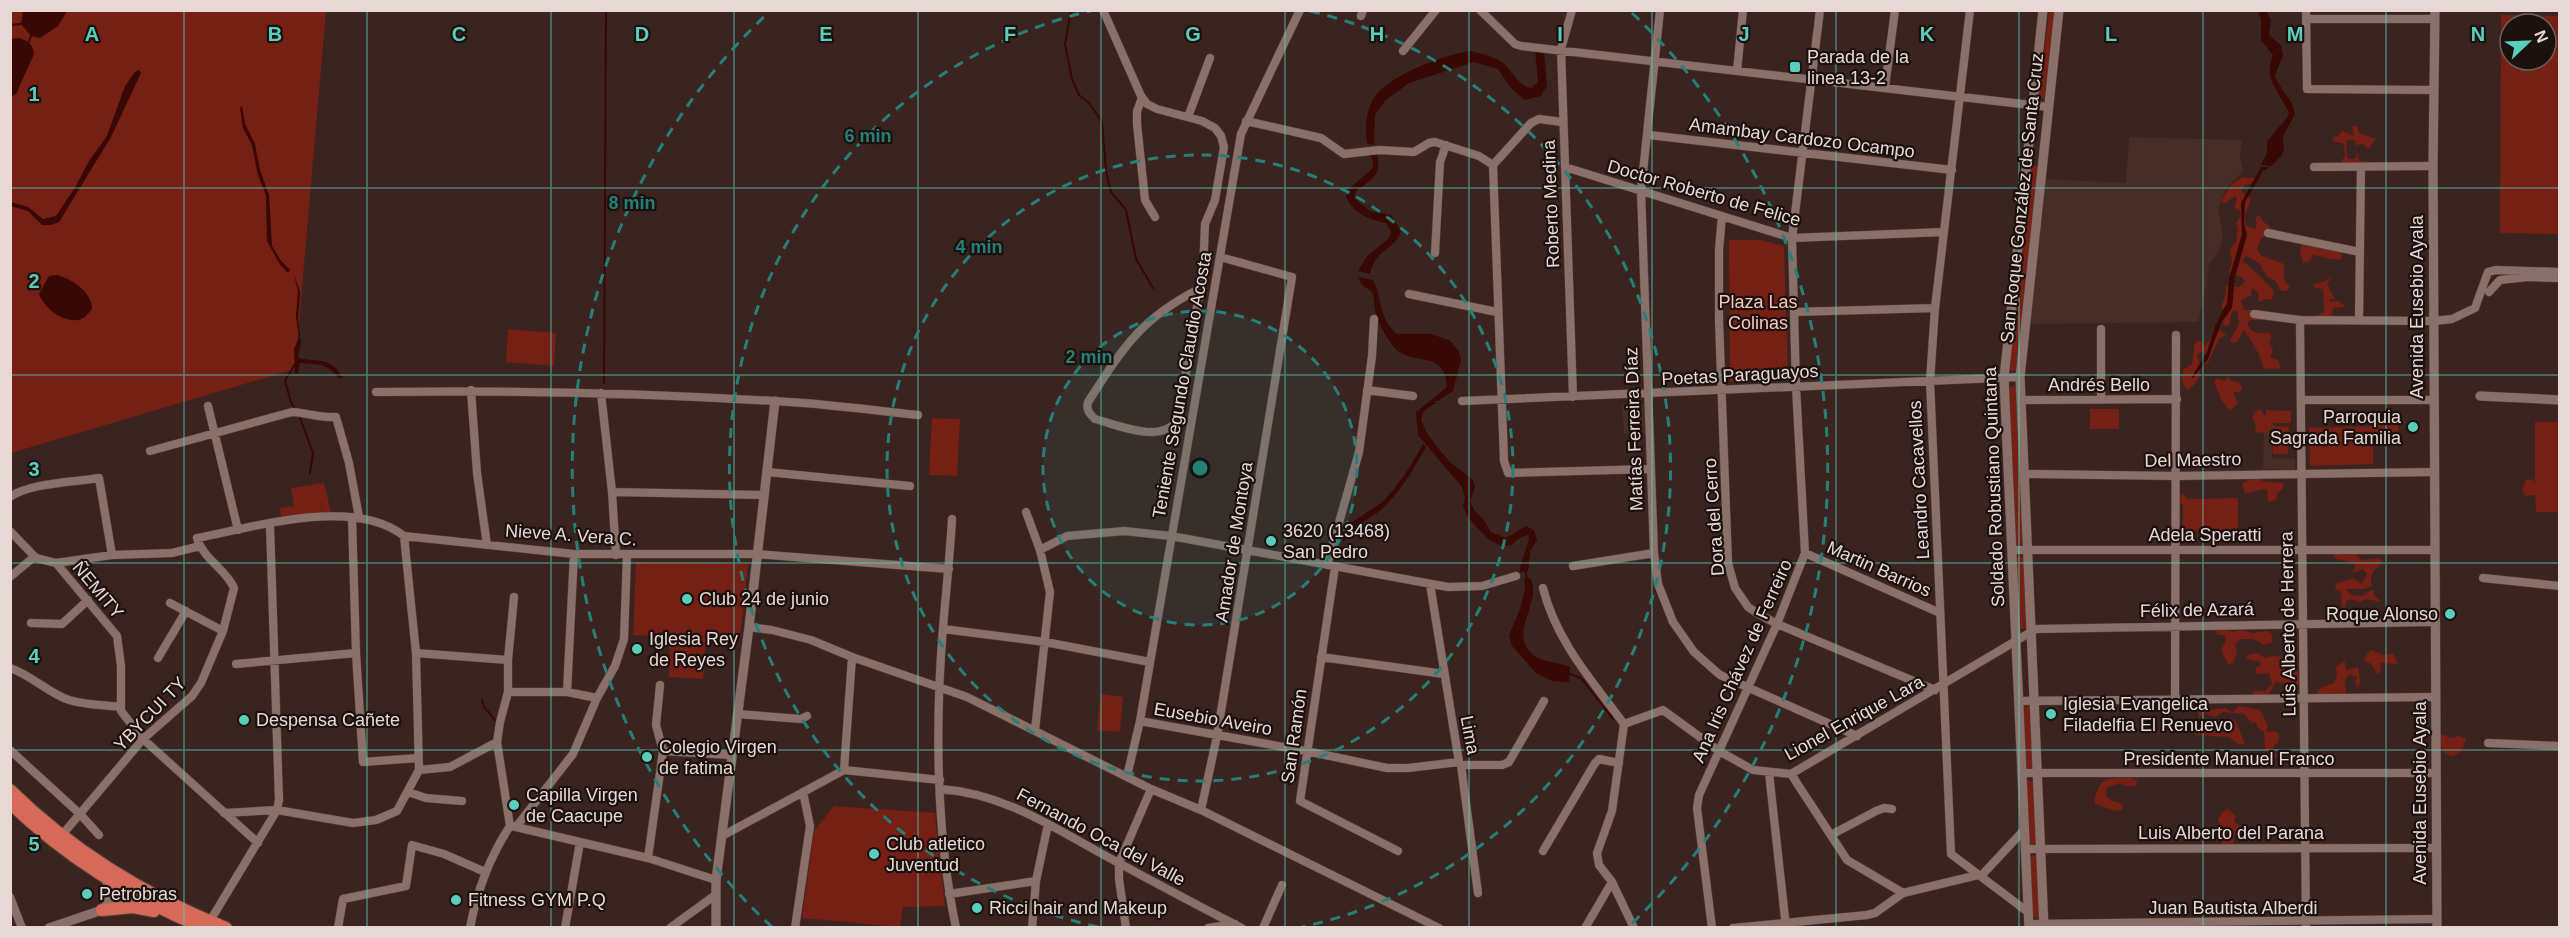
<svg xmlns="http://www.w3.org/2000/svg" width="2570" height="938" viewBox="0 0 2570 938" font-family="Helvetica,sans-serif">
<rect width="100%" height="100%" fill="#3b2420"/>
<!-- built -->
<path fill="#482c26" d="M2129 137 2242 140 2240 158 2243 171 2226 188 2218 209 2223 235 2219 251 2209 264 2205 293 2198 322 2028 324 2044 179 2126 183Z
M1647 404 1648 433 1624 434 1622 405Z
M2264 426H2273L2272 458 2295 459V469H2263Z"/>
<!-- green -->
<path fill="#761f14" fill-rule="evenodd" d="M11 11H326L295 369 11 453Z
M2049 11H2056L2044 99 2039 96Z
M2501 15 2559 16V234L2500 233ZM2510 24H2546V60H2510Z
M2352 126H2357L2359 133 2376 139 2368 149 2362 143 2356 146 2355 140H2346L2347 158 2355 159 2358 152 2359 161H2366L2365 165 2341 162 2345 156 2344 144 2333 141V137H2337L2342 131 2354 136Z
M2031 166H2039L2016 370 2012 371 2009 369Z
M2243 177 2254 178V181L2251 184 2245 185 2241 191 2251 199 2245 214V225L2255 229 2257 224 2255 217 2259 215C2263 223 2270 226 2274 232L2261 238 2257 250 2262 256 2284 264V280L2290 287 2286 291H2281L2275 280C2265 278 2264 271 2260 264L2246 256 2242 261C2247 263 2272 287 2274 292L2272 300 2265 299 2259 302 2258 292 2252 288 2251 296 2241 300 2244 310H2260L2261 320H2251L2247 323C2250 333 2259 335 2269 332L2271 337 2269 343 2273 350 2270 358 2278 360 2281 368 2268 369 2263 367C2260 353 2251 341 2244 330L2237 342 2232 343 2230 340 2239 324 2237 310 2232 312 2229 326 2224 325 2221 318 2224 310 2221 307 2225 297 2226 286 2239 287 2245 282 2242 277 2229 273 2232 262 2230 250 2236 241 2238 229 2236 224 2241 215 2239 210 2234 208 2237 198 2235 196 2224 204 2221 201 2231 185Z
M1729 240H1760L1784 246 1788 379 1730 382Z
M2303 243 2341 251 2342 259C2336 261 2320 256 2312 255L2311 261 2303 263 2300 251Z
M2331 277 2327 284 2335 299H2330V302L2339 301 2346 307 2333 308 2331 318 2314 317 2324 312 2323 289 2315 288 2313 284 2323 282Z
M508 329 556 333 554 366 506 362Z
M2219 329 2226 335 2219 339 2208 363 2204 364 2205 353 2201 352 2197 355C2197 359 2200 361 2200 364 2202 376 2197 383 2188 390 2181 383 2181 379 2183 370L2192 364 2195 342 2200 341 2205 346 2213 336V330Z
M2228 376 2231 381 2239 382 2243 389 2238 392H2233L2238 403 2230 411 2222 401 2214 382 2217 378 2225 381Z
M2013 386 2016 387 2024 542 2018 545 2015 542 2009 387Z
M2090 409H2119V429H2090Z
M2261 409 2266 418V410L2291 411V423H2273V426L2289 427 2288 454H2273V427L2266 433 2255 432 2256 425 2252 418 2256 411Z
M2378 414H2399L2398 446H2377V438L2373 437V464L2310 466 2309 428 2372 426 2376 429 2377 426 2373 419Z
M932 418 960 419 957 476 929 475Z
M2535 422H2559V512H2536L2535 495 2525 496 2522 490 2526 480 2532 479 2535 483Z
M2256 478 2263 481 2283 483V489L2278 492 2276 500 2268 502 2267 490C2259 488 2253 494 2245 493L2242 483Z
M324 483 331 512 323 513 321 502 322 513 281 516 280 508 294 506 291 488Z
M2183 494 2188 499 2238 498V530L2183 531V505L2179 502V496Z
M2337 551 2354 553 2362 560 2378 558 2383 560C2377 571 2368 571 2372 586L2364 589H2346L2351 595 2362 596 2373 589 2374 595 2382 602 2365 599 2361 602 2350 599 2346 602 2344 613H2342L2341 592 2336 589 2335 584 2353 578 2361 584 2366 578 2367 573 2363 569 2352 573 2355 568 2354 563 2336 559 2333 555Z
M2019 556 2024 557 2027 628 2022 629 2019 626 2016 559Z
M636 562 748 564 740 638 706 636 703 679 669 677 670 637 633 635Z
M2226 628 2233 632 2241 630 2253 633 2268 631 2272 634V642L2264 645 2254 639H2240L2235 645 2237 653 2233 663 2228 664 2221 650 2225 643 2226 636 2216 634 2217 629Z
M2372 650 2382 655 2393 654 2398 664 2380 663 2381 671 2378 675 2371 664 2363 660 2368 653Z
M2257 653 2266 658 2273 656 2284 657 2290 669 2298 672 2301 683 2299 685 2276 682 2268 695H2254L2252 691H2265L2272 684 2269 673 2258 674 2256 672 2255 668 2260 666 2261 662 2247 659V655Z
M2343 662H2345L2346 670 2358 667 2360 681 2358 689 2355 682 2357 677 2350 674 2345 679 2346 696 2318 695V691L2322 687 2334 683 2337 675 2336 667Z
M1101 694 1123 697 1120 732 1097 730Z
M2028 706 2031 709 2033 769 2030 770 2025 767 2023 708Z
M2239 706 2260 710 2268 725 2266 732 2274 731 2279 734 2278 742 2273 747 2274 752 2277 754 2276 758 2270 757 2269 751 2265 750 2264 732 2257 727V723L2251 722 2244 714 2223 712 2215 717 2203 713 2198 720 2199 711 2225 708 2232 712Z
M2235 719 2245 744H2238L2228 737 2197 735 2194 732 2196 725 2205 727 2212 722 2216 727 2215 733 2224 732 2231 728V721Z
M2441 734 2451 738 2459 736 2466 739 2462 751 2453 756C2442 754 2440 745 2438 736Z
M2130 777 2137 781 2136 786H2125L2120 783 2106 788V796L2112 801 2123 804 2122 810 2115 811 2095 804C2094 796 2096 795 2098 789 2105 775 2115 779 2130 777Z
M2029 780 2034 783 2036 842 2033 845 2029 842 2027 782Z
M834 806 935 813 945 906 903 907 900 927 802 918 814 831Z
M2228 809 2236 816 2234 822 2239 825 2240 829 2234 837 2233 845H2222V837L2218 834 2220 825 2218 820 2223 811Z
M2034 855 2037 857 2039 917 2037 919 2032 915 2030 857Z"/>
<!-- water -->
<path fill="#370804" d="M23 11V10L67 11 58 26 40 38 31 36 21 24Z
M2258 11H2266L2271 20 2269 35 2281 45 2283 55 2275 75C2279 90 2293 98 2295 114L2283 136 2284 150 2281 156 2271 166 2261 165 2267 153V141L2287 118 2289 113C2279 90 2263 81 2273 55L2261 40V20Z
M20 38C29 42 33 44 34 54L16 94 11 97V39Z
M1471 51C1481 54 1494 56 1503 63 1513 71 1517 85 1531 88L1538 82 1535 51H1544L1547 85 1541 96 1524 100 1510 87 1498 69 1474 62 1409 83 1385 101 1375 115 1374 145 1367 143C1366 129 1365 115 1372 101 1383 77 1445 54 1471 51Z
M139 70 141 73 111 137 59 222 51 225H42L28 211 11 206V202L28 207 43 219 56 216 76 186 89 161 107 136 125 86 135 72Z
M242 106 245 124 255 144 260 170 269 195 272 246 281 261 290 270 288 273 279 263 267 241 266 195 258 175 252 145 243 128 240 108Z
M1369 153H1377C1382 177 1372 179 1356 191L1354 198 1370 211 1391 215 1401 231C1396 249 1375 249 1370 274L1358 271 1367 256 1389 238 1391 232 1386 223C1370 220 1353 213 1346 197L1349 189 1372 169 1373 161Z
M2261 167H2270L2263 171 2245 202 2244 224 2247 235 2235 277 2232 308 2221 323 2208 359 2194 377 2191 378 2207 352 2215 326 2227 303 2229 279 2242 234 2241 203Z
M294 274 300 292 298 320 301 343 298 358C320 363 330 355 343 378H338C327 362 317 365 300 363L298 374 295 373 294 349 299 338 296 316 298 292Z
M57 275C72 279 92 292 92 309 88 314 83 320 77 320 61 322 44 307 39 294L49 276Z
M1358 277 1373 280C1383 300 1378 317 1397 334H1431L1449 340 1458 350 1461 360 1453 391 1438 401H1432L1437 402 1424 411 1421 420 1426 432 1441 452 1451 463 1473 480 1475 487 1470 501 1474 510 1484 520 1491 532 1506 538 1526 526 1534 530 1537 540 1530 552 1528 571 1520 572C1520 558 1529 548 1529 535L1521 537 1511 545 1501 546 1488 539 1469 519 1463 507 1465 497 1462 487 1418 435 1416 412 1447 387C1446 351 1417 365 1398 351 1389 344 1377 321 1375 310 1374 304 1375 299 1372 292L1362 285Z
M1423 444 1426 447C1414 468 1400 493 1382 509 1367 521 1353 525 1343 543 1343 518 1374 513 1387 497 1401 481 1413 463 1423 444Z
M1530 578C1544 603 1505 634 1535 656 1541 661 1560 663 1570 667L1569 682 1552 681 1537 674 1512 646 1509 635 1520 609 1525 589 1524 579Z"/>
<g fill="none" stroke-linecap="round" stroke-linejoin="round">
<!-- stream -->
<path stroke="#370804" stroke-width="2" d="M1071 10 1065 44 1072 79 1079 95 1089 103 1102 122 1106 171 1111 192 1126 210 1136 259 1153 288
M10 25 21 24
M29 42 31 36
M295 364 285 381 291 402 296 411
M604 383 606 10
M299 415 313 453 310 473
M1525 568 1527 580
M1567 673 1581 678 1613 719
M482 700 484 707 495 720"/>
<!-- minor casing -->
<g stroke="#55423e" stroke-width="9">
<path id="minor" d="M1103 10 1141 96 1147 104 1157 109 1202 121 1215 128 1221 136 1224 147 1215 200 1205 224 1203 271 1178 419C1162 445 1118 425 1095 419 1089 413 1086 410 1088 402 1123 348 1140 319 1199 289
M1480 10 1515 44 1521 46 2048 107
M1572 10 1561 49 1573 397
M1660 10 1641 191 1654 553 1658 584 1673 622 1694 652 1720 675 1857 736
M1970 10 1935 308 1930 381 1951 854 2028 912
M2306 10 2307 89 2434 90
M1361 16 1363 10
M2306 19H2435
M1403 51 1436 10
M1737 71 1743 10
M1885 87 1895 10
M1142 98 1137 111V124L1145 200 1155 217
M1188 117 1210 58
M1246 121 1321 138 1344 154 1379 150 1414 152 1429 143 1435 142 1479 156 1493 165
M1562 122 1539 119 1531 123 1493 165 1504 461 1508 473 1651 469
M1649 135 1952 170
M1565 167 1792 238 1944 232
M2314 167 2433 166
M1722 216 1719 250V321L1728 563 1735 588 1748 607 1757 613 1777 624 1935 690
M2268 233 2360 252
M1435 253 1440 162 1446 145
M2489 292 2500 280 2528 277 2560 278
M1409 294 1497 312
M1794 312 1935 308
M2254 314 2300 320 2434 321 2452 319 2475 308 2488 272 2496 270 2560 272
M2359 319 2361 167
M2300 320 2306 928
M2101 329V400
M471 390 477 473 487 545
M1367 390 1413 396
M376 392C509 390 641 393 773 401 821 403 870 410 918 415
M601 393 612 492 616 555
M2021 400 2177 399
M2301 400H2433
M1462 401 2020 377
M208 406 238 530
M150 451 292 412C308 413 320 418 336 417L349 463 359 517
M767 472 910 486
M2025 474 2176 476 2434 472
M612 492 763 495
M10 497C29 483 75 482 99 478L112 555
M1026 512 1040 550 1050 592 1035 730
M352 517 356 653 363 762 418 758
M952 519C950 555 946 591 943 628 935 723 936 833 956 928
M10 531 36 558 56 563 112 555 172 553 200 546
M1040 550 1067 536 1124 531 1171 536 1448 587 1482 586 1516 576
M2012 550H2435
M1805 553 1940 613
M56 563 117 636 121 666V711L143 739 258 843
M1327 565 1359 452 1372 356 1374 319
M1573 566 1654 553
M1335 567 1300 801 1398 851
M10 577 34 557
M2483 578 2560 586
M1430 584 1459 762 1461 765 1478 893
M1543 588C1556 641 1593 682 1624 724
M170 603 223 631
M31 623 62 624 88 600
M749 627 772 630 811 640 852 657 967 697 1151 789 1201 810 1439 928
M943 629 1045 642 1150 662
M416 653 508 660
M1321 657 1444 674
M158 658 186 611
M236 664 356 653
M10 668C33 676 48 693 69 700 85 705 104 705 121 707
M508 692H567L597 698
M567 692 574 554
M2175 699 2176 335
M2019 701 2435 697
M737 714 801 719 807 716
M1140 721 1306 751 1387 768H1408L1459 762
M1624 724 1663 710 1719 751 1753 770 1791 774 2036 629 2435 622
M1624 724 1612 811 1597 853 1599 865 1612 882 1634 928
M2488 743 2560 746
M10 750 80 814 99 835
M663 751 731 755
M1461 765H1502L1509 762 1544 701
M419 770 450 767 497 742
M844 770 852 657
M1769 773 1786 927
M2022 773H2436
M1791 774 1847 860 1903 893
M1127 776 1140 721 1241 134 1300 10
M940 789C1002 793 1051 826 1104 855 1150 880 1196 905 1242 928
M408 792 426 798 462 801
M1201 810 1217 736 1292 277 1220 257
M224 813 277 810 353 823 376 820 397 811 419 770 416 653 404 536
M510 826 497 742 500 722 508 692V660L514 597
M516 827 648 858 716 880
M62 835 143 739 192 696 201 683 223 631 234 588C226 569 203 559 197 538 255 527 354 496 404 536L574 554H756L949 569
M1831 835 1876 811 1884 808 1892 809
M722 836 844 770 940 780
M2025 849 2437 848
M1543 851 1595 763 1599 759 1619 763
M648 858 663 751 656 725 660 685
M1981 876 2024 830
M949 894 1036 881
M10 897 22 928
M210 921 277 810 279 800 270 525
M2029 924 2437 919
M338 928 343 899 406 886 412 845 444 854 485 872
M470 928C477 890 489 858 510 826L516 827 573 754 597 698 615 666 624 639 627 555
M565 928 580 842
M670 928 714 896
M795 928 810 826 803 792
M1032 928 1036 881 1048 824
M1126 928 1119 879V863L1151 789
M1208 928 1235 924
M1263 928 1282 885
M1585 928 1612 882
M1712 928 1697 808 1699 795 1777 624 1805 553 1796 387 1792 238 1820 10
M1733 928 1867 915 1875 913 1903 893 1978 875"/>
</g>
<!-- tertiary casing -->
<g stroke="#55423e" stroke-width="10">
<path id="tertiary" d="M2435 10 2433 166 2437 928
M2480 396 2560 400
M105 878 111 892 106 906
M49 928 102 910 119 899 137 896
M716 928V880L749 627 775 401
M2029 928 2004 378 2043 10
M2044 928 2020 377 2059 10"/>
</g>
<!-- trunk casing -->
<g stroke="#55423e" stroke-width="14">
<path id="trunk" d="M10 790C71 850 146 896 226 928
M10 803C66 857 132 898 204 928
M102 910 133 907 154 911"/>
</g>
<!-- minor -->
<use href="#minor" stroke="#8b706a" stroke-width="8"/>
<!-- tertiary -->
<use href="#tertiary" stroke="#8b706a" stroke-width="9"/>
<!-- trunk -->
<use href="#trunk" stroke="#d66958" stroke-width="12"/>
</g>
<!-- grid -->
<path fill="none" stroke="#5bcebb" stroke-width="1.5" stroke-opacity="0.55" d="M184 10V928M367 10V928M551 10V928M734 10V928M918 10V928M1101 10V928M1285 10V928M1469 10V928M1652 10V928M1836 10V928M2019 10V928M2203 10V928M2386 10V928M10 188H2560M10 375H2560M10 563H2560M10 750H2560"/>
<!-- distance rings -->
<circle cx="1200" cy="468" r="157" fill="#258078" fill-opacity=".12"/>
<g fill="none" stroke="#258078" stroke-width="3" stroke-dasharray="10 8">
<circle cx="1200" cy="468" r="157"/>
<circle cx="1200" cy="468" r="313"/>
<path d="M1098 927A470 470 0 0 1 1090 11M1310 11A470 470 0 0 1 1302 927"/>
<path d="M772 927A627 627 0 0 1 768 13M1632 13A627 627 0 0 1 1628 927"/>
</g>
<!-- markers -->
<g fill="#5bcebb" stroke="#1b110f" stroke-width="2">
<rect x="1789" y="61" width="12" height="12" rx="3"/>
<circle cx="2413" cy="427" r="6"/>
<circle cx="1271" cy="541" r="6"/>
<circle cx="687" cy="599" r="6"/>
<circle cx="2450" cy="614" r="6"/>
<circle cx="637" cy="649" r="6"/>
<circle cx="2051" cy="714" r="6"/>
<circle cx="244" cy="720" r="6"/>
<circle cx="647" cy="757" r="6"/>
<circle cx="514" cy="805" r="6"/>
<circle cx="874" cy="854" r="6"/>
<circle cx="87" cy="894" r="6"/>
<circle cx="456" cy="900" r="6"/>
<circle cx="977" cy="908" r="6"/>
</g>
<g text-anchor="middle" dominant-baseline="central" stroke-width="4.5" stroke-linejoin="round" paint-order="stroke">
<!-- poi labels -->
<g font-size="18" fill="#e8d8d5" stroke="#1b110f" text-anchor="start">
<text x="1807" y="57">Parada de la<tspan x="1807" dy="21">linea 13-2</tspan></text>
<text x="2401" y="417" text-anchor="end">Parroquia<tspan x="2401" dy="21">Sagrada Familia</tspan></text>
<text x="1283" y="531">3620 (13468)<tspan x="1283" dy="21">San Pedro</tspan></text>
<text x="699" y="599">Club 24 de junio</text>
<text x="2438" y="614" text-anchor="end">Roque Alonso</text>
<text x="649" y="639">Iglesia Rey<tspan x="649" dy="21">de Reyes</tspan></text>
<text x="2063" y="704">Iglesia Evangelica<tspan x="2063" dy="21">Filadelfia El Renuevo</tspan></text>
<text x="256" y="720">Despensa Cañete</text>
<text x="659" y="747">Colegio Virgen<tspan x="659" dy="21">de fatima</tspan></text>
<text x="526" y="795">Capilla Virgen<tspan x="526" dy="21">de Caacupe</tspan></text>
<text x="886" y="844">Club atletico<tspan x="886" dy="21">Juventud</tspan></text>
<text x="99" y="894">Petrobras</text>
<text x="468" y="900">Fitness GYM P.Q</text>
<text x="989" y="908">Ricci hair and Makeup</text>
</g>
<!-- street labels -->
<g font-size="18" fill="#e8d8d5" stroke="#1b110f">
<text transform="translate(1802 138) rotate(7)">Amambay Cardozo Ocampo</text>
<text transform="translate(1704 193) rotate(16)">Doctor Roberto de Felice</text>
<text transform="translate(2022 198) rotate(-84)">San Roque González de Santa Cruz</text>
<text transform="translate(1551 204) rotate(-92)">Roberto Medina</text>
<text transform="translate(2417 307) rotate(-90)">Avenida Eusebio Ayala</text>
<text transform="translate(1740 375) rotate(-3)">Poetas Paraguayos</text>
<text transform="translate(1182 385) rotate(-80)">Teniente Segundo Claudio Acosta</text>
<text x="2099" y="385">Andrés Bello</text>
<text transform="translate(1634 429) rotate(-92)">Matías Ferreira Díaz</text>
<text transform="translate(2193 460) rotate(-1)">Del Maestro</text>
<text transform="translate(1919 480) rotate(-93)">Leandro Cacavellos</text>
<text transform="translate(1994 487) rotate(-92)">Soldado Robustiano Quintana</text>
<text transform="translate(1714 517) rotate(-94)">Dora del Cerro</text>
<text transform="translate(571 535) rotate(4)">Nieve A. Vera C.</text>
<text x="2205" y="535">Adela Speratti</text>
<text transform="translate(1234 542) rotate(-81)">Amador de Montoya</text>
<text transform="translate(1879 569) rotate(24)">Martin Barrios</text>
<text transform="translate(98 590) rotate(50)">ÑEMITY</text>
<text transform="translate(2197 610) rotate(-1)">Félix de Azará</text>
<text transform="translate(2288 624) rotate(-91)">Luis Alberto de Herrera</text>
<text transform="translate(1742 661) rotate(-66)">Ana Iris Chávez de Ferreiro</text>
<text transform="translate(150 714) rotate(-46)">YBYCUI TY</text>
<text transform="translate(1854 718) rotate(-29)">Lionel Enrique Lara</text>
<text transform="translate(1213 719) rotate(10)">Eusebio Aveiro</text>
<text transform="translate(1470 735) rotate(79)">Lima</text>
<text transform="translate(1294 736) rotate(-82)">San Ramón</text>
<text x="2229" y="759">Presidente Manuel Franco</text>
<text transform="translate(2420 793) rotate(-90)">Avenida Eusebio Ayala</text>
<text x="2231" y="833">Luis Alberto del Parana</text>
<text transform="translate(1101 837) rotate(28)">Fernando Oca del Valle</text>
<text x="2233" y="908">Juan Bautista Alberdi</text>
</g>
<!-- park labels -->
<g font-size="18" fill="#fbc7bd" stroke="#1b110f">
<text x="1758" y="302">Plaza Las<tspan x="1758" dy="21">Colinas</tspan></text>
</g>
</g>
<g font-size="20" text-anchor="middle" font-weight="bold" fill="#5bcebb" stroke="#1b110f" stroke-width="4.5" stroke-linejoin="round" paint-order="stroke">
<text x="92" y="41">A</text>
<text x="275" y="41">B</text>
<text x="459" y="41">C</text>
<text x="642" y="41">D</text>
<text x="826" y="41">E</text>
<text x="1010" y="41">F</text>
<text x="1193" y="41">G</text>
<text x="1377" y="41">H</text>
<text x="1560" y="41">I</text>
<text x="1744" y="41">J</text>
<text x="1927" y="41">K</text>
<text x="2111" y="41">L</text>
<text x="2295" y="41">M</text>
<text x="2478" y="41">N</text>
<text x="34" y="101">1</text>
<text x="34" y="288">2</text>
<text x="34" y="476">3</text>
<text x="34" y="663">4</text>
<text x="34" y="851">5</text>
</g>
<circle cx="1200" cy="468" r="9" fill="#258078" stroke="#1b110f" stroke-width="3"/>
<g font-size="18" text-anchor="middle" font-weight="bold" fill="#258078" stroke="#1b110f" stroke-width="4.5" stroke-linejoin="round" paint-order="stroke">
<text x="868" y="142">6 min</text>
<text x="632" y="209">8 min</text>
<text x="979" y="253">4 min</text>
<text x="1089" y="363">2 min</text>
</g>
<!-- border -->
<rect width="2570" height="938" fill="none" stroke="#e8d8d5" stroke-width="24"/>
<!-- north arrow -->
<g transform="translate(2528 42) rotate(67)"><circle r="28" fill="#1b110f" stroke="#6d615e" stroke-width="1.5"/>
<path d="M0-4.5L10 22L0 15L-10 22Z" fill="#5bcebb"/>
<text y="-9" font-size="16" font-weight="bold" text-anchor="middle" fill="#e8d8d5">N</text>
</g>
</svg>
